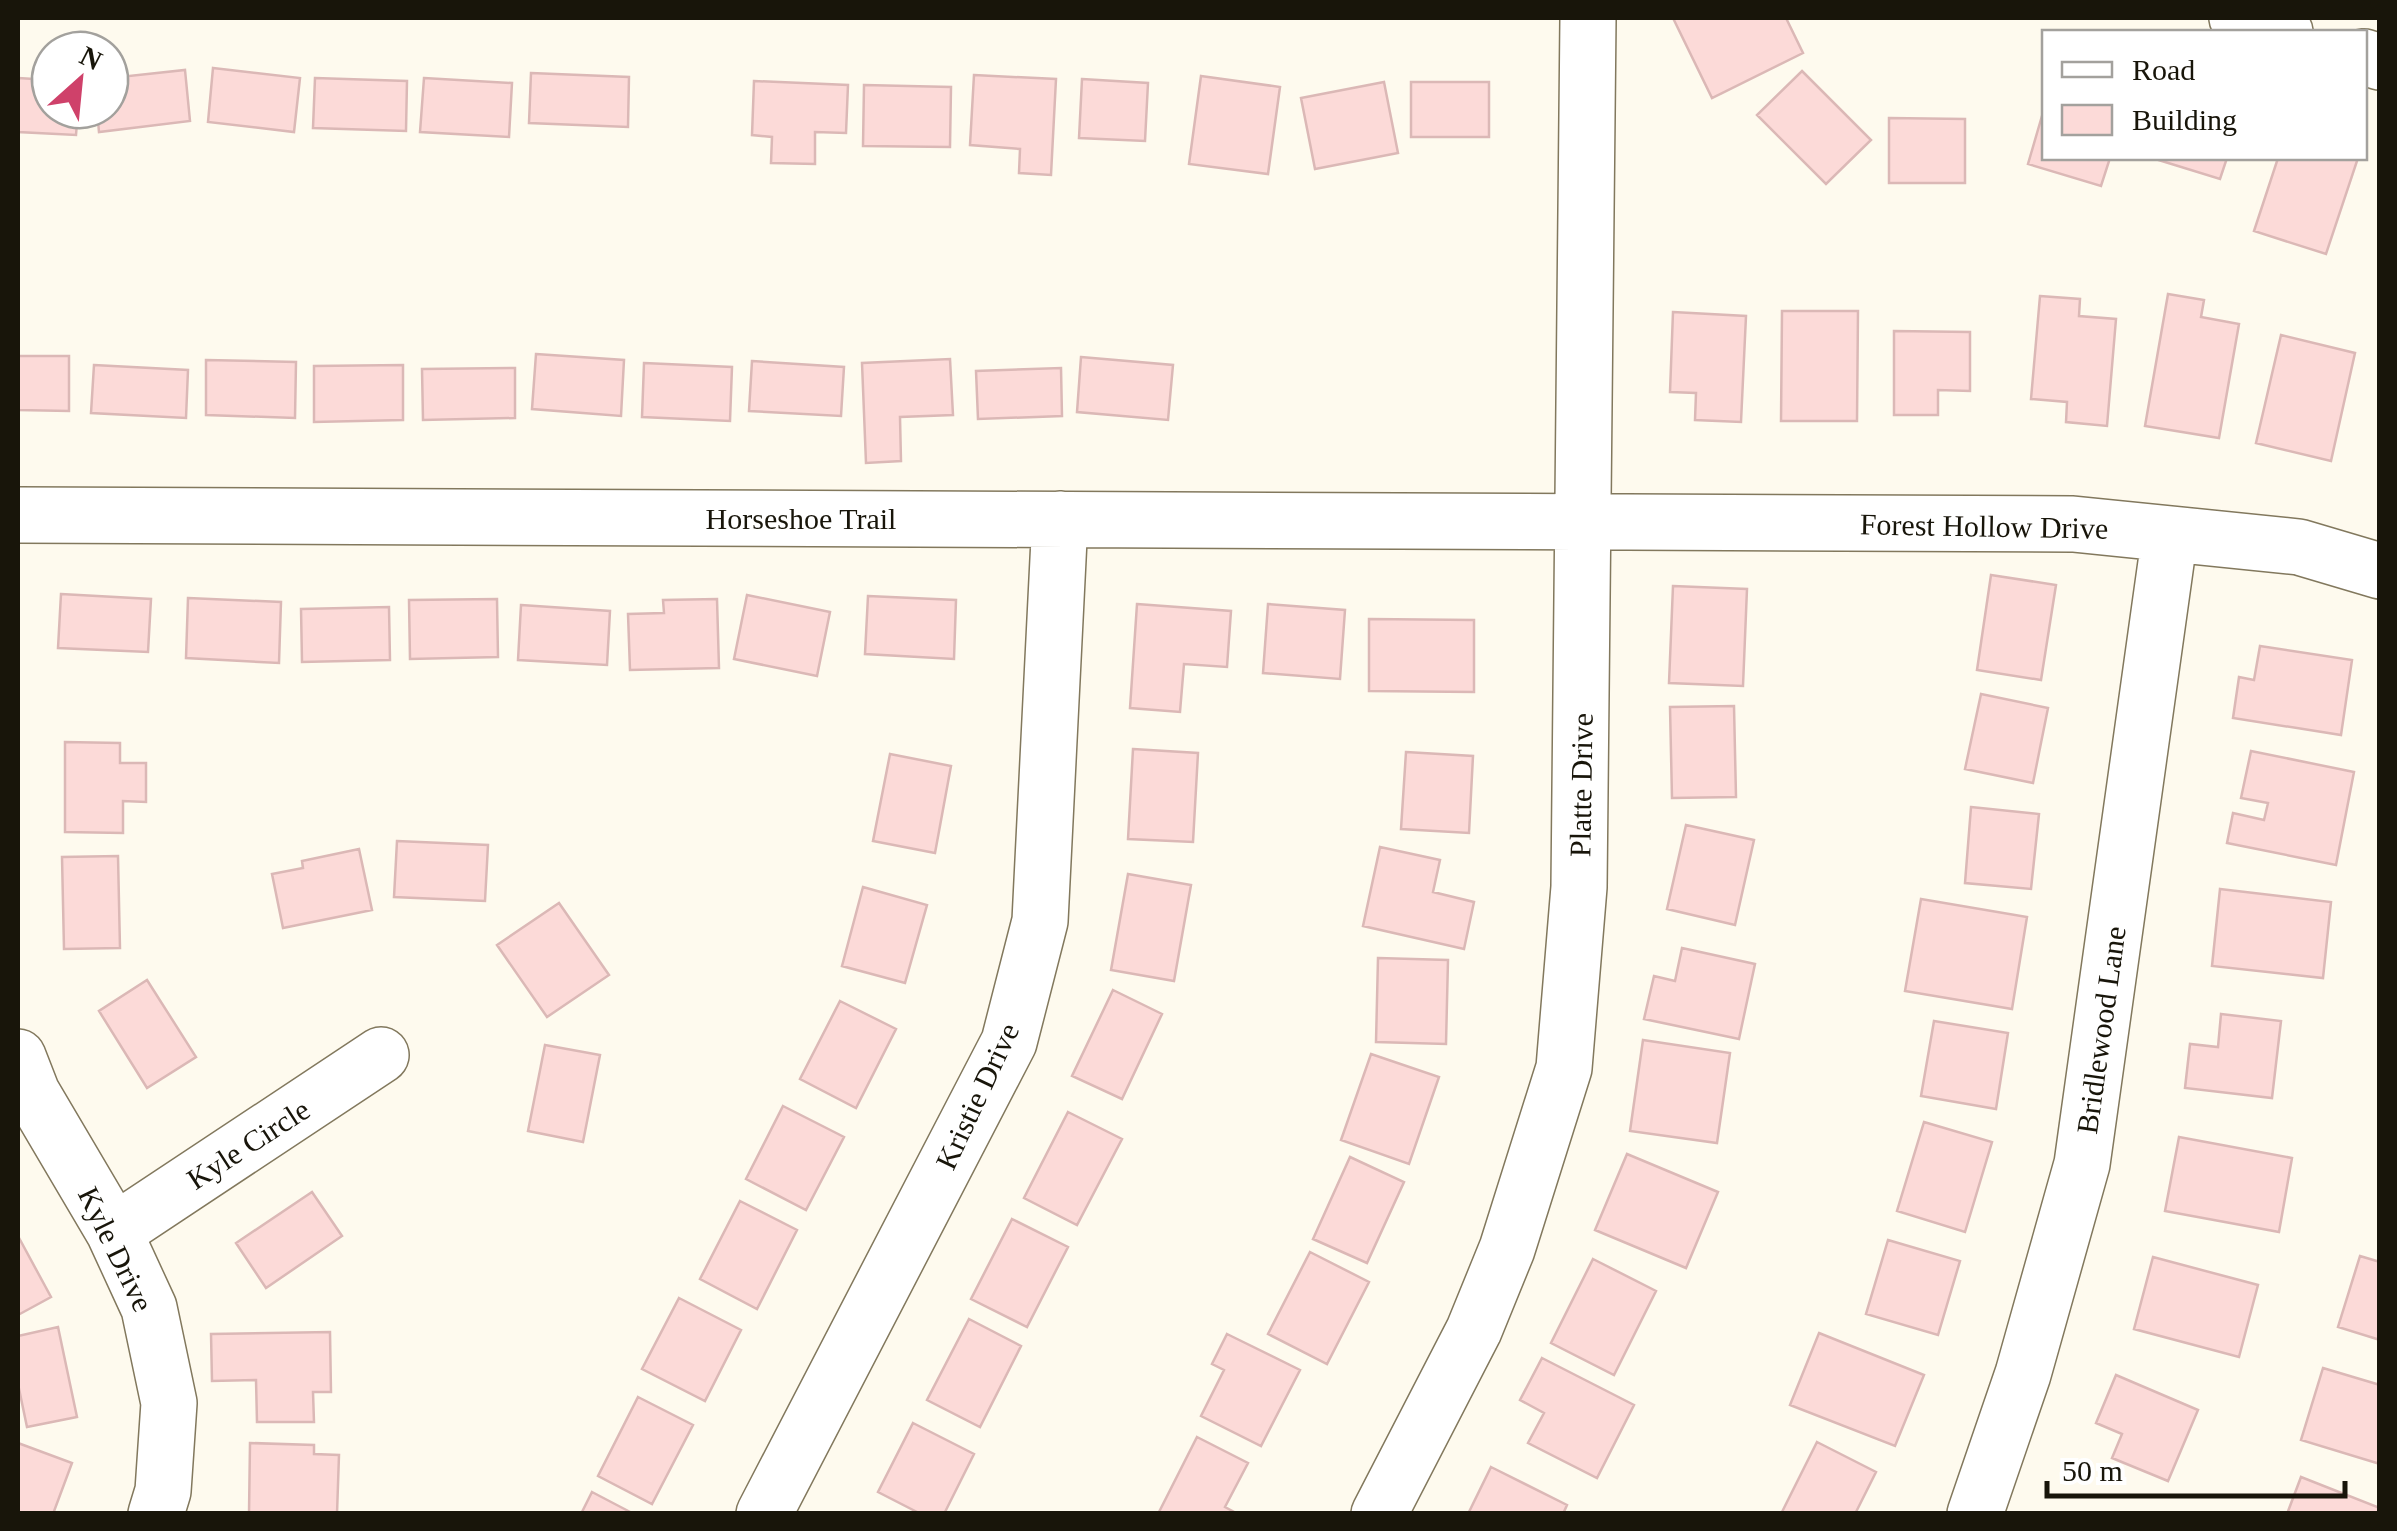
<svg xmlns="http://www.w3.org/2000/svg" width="2397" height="1531" viewBox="0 0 2397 1531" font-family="'Times New Roman',serif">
<rect width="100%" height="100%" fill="#fefaee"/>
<!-- building -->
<path fill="#fcdad8" stroke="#dbb8b6" stroke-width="2.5" d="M1673 18H1786L1803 53 1712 98Z
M213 68 300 78 294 132 208 122Z
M185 70 190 121 99 132 97 110H110V78Z
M1802 71 1871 140 1826 184 1757 115Z
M531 73 629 77 628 127 529 123Z
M974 75 1056 79 1051 175 1019 173 1020 149 970 145Z
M1201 76 1280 87 1268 174 1189 164Z
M18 78 50 80V110H78L76 135 18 132Z
M315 78 407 81 406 131 313 128Z
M424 78 512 83 509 137 420 132Z
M1082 79 1148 83 1145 141 1079 138Z
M754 81 848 85 846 133 815 132V164L771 163 772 137 752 135Z
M1384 82 1398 153 1315 169 1301 98Z
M1411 82H1489V137H1411Z
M864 85 951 87 950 147 863 146Z
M2044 109V158H2110L2101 186 2028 164Z
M1889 118 1965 119V183H1889Z
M2152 158H2227L2220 179Z
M2278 158H2358L2326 254 2254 231Z
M2168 294 2204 300 2201 317 2239 324 2219 438 2145 426Z
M2040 296 2080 299 2079 316 2116 319 2107 426 2066 422 2067 402 2031 399Z
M1782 311H1858L1857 421H1781Z
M1673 312 1746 316 1741 422 1695 420 1696 393 1670 392Z
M1894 331 1970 332V391L1938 390V415H1894Z
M2281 335 2355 353 2331 461 2256 443Z
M536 354 624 360 621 416 532 409Z
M18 356H69V411L18 410Z
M1081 357 1173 365 1168 420 1077 412Z
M950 359 953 415 900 417 901 461 866 463 862 363Z
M206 360 296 362 295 418 206 415Z
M752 361 844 367 841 416 749 411Z
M644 363 732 367 730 421 642 417Z
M94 365 188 370 186 418 91 413Z
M403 365V420L314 422V366Z
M515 368V418L423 420 422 369Z
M1061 368 1062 416 978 419 976 371Z
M1991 575 2056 585 2041 680 1977 670Z
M1673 586 1747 589 1743 686 1669 683Z
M61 594 151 599 148 652 58 648Z
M747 595 830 612 817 676 734 659Z
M868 596 956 600 954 659 865 654Z
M188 598 281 602 279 663 186 658Z
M497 599 498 657 410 659 409 600Z
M717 599 719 668 630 670 628 614 664 613 663 600Z
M1137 604 1231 611 1227 667 1184 664 1180 712 1130 708Z
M1268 604 1345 610 1340 679 1263 673Z
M521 605 610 611 607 665 518 660Z
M389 607 390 660 302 662 301 609Z
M1369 619 1474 620V692L1369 691Z
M2260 646 2352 660 2341 735 2233 718 2239 677 2254 680Z
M1981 694 2048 708 2033 783 1965 769Z
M1734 706 1736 797 1672 798 1670 707Z
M65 742 120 743V763H146V802L123 801V833L65 832Z
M1133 749 1198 753 1193 842 1128 839Z
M2251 751 2354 772 2336 865 2227 843 2233 813 2264 820 2268 803 2241 798Z
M1406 752 1473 756 1469 833 1401 829Z
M890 754 951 766 935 853 873 841Z
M1971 807 2039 814 2031 889 1965 883Z
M1686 825 1754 840 1735 925 1667 909Z
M397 841 488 845 485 901 394 897Z
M1380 847 1440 860 1433 892 1474 902 1464 949 1363 926Z
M359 849 372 910 283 928 272 874 303 868 302 861Z
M118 856 120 948 64 949 62 857Z
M1128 874 1191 885 1174 981 1111 970Z
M863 887 927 905 905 983 842 966Z
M2220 889 2331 902 2323 978 2212 966Z
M1921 899 2027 917 2012 1009 1905 991Z
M559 903 609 975 547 1017 497 945Z
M1682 948 1755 964 1739 1039 1644 1019 1654 976 1675 981Z
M1378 958 1448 960 1446 1044 1376 1042Z
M147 980 196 1057 147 1088 99 1011Z
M1113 990 1162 1014 1122 1099 1072 1076Z
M840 1001 896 1029 856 1108 800 1079Z
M2221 1014 2281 1021 2272 1098 2185 1088 2190 1044 2218 1047Z
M1934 1021 2008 1033 1996 1109 1921 1096Z
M1643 1040 1730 1053 1717 1143 1630 1131Z
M545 1045 600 1055 583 1142 528 1131Z
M1371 1054 1439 1077 1409 1164 1341 1140Z
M783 1106 844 1137 806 1210 746 1179Z
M1068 1112 1122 1139 1077 1225 1024 1198Z
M1924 1122 1992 1142 1965 1232 1897 1211Z
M2179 1137 2292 1158 2279 1232 2165 1211Z
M1627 1154 1718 1192 1686 1268 1595 1230Z
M1350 1157 1404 1182 1367 1263 1313 1239Z
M312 1192 342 1236 266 1288 236 1243Z
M740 1201 797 1230 757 1309 700 1279Z
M1012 1219 1068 1247 1027 1327 971 1299Z
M18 1236 51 1297 18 1315Z
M1888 1240 1960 1261 1938 1335 1866 1314Z
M1310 1252 1369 1282 1327 1364 1268 1334Z
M2360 1256 2380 1262V1340L2338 1327Z
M2153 1257 2258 1285 2239 1357 2134 1329Z
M1593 1259 1656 1291 1614 1375 1551 1343Z
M679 1298 741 1330 705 1401 642 1369Z
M969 1319 1021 1346 980 1427 927 1400Z
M58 1327 77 1417 27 1427 18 1384V1336Z
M330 1332 331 1392H313L314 1422H257L256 1380 212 1381 211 1334Z
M1819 1333 1924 1375 1895 1446 1790 1405Z
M1227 1334 1300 1370 1261 1446 1201 1416 1224 1370 1212 1364Z
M1542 1358 1634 1405 1597 1478 1528 1443 1544 1413 1520 1400Z
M2323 1368 2380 1385V1464L2301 1440Z
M2116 1375 2198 1410 2168 1481 2112 1458 2122 1434 2096 1423Z
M638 1397 693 1425 652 1504 598 1476Z
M913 1423 974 1454 944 1514H921L878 1492Z
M1197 1437 1248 1463 1225 1507 1238 1514H1158Z
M1817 1442 1876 1472 1855 1514H1781Z
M18 1443 72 1463 53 1514H18Z
M250 1443 314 1445V1454L339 1455 337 1514H249Z
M1491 1467 1567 1505 1563 1514H1468Z
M2301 1477 2380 1508V1514H2287Z
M592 1492 634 1514H581Z"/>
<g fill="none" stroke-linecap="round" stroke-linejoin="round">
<!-- minor casing -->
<g stroke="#82785d" stroke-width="58">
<path id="minor" d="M2237 18 2285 32
M2364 57 2380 62
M18 515 2073 524 2299 547 2380 571
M18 1057 32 1093 114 1232 149 1308 169 1403 163 1491 156 1514
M114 1232 381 1055
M764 1514 1009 1042 1040 921 1060 519
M1379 1514 1474 1330 1507 1249 1564 1068 1579 887 1588 18
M1975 1514 2023 1374 2082 1164 2170 534"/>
</g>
<!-- minor -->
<use href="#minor" stroke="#fff" stroke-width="55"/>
</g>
<g text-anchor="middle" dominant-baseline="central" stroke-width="8" stroke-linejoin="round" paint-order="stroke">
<!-- street labels -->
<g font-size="30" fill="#18150a" stroke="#fff">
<text x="801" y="518">Horseshoe Trail</text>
<text transform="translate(1984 526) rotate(1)">Forest Hollow Drive</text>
<text transform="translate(1581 785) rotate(-89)">Platte Drive</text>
<text transform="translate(2101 1030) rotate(-82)">Bridlewood Lane</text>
<text transform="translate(977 1096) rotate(-65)">Kristie Drive</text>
<text transform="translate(248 1144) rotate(-33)">Kyle Circle</text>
<text transform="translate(116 1249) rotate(64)">Kyle Drive</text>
</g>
</g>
<!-- border -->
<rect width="2397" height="1531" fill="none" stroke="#18150a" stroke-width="40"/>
<!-- legend -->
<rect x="2042" y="30" width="325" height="130" fill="#ffffff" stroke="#a3a19d" stroke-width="2.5"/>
<rect x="2062" y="62" width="50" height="15" fill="#ffffff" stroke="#a3a19d" stroke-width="2.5"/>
<text x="2132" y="80" font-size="30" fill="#18150a">Road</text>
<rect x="2062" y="105" width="50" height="30" fill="#fcdad8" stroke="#a3a19d" stroke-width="2.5"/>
<text x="2132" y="130" font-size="30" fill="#18150a">Building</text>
<!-- north arrow -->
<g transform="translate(80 80) rotate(27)"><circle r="48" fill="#ffffff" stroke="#a3a19d" stroke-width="2.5"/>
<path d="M0-8L18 38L0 25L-18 38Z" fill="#cf416a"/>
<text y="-15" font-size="28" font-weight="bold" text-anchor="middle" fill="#18150a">N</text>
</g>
<!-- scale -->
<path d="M2047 1481v15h298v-15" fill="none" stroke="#18150a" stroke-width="5"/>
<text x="2062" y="1481" font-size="30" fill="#18150a" stroke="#ffffff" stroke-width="8" paint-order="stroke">50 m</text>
</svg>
